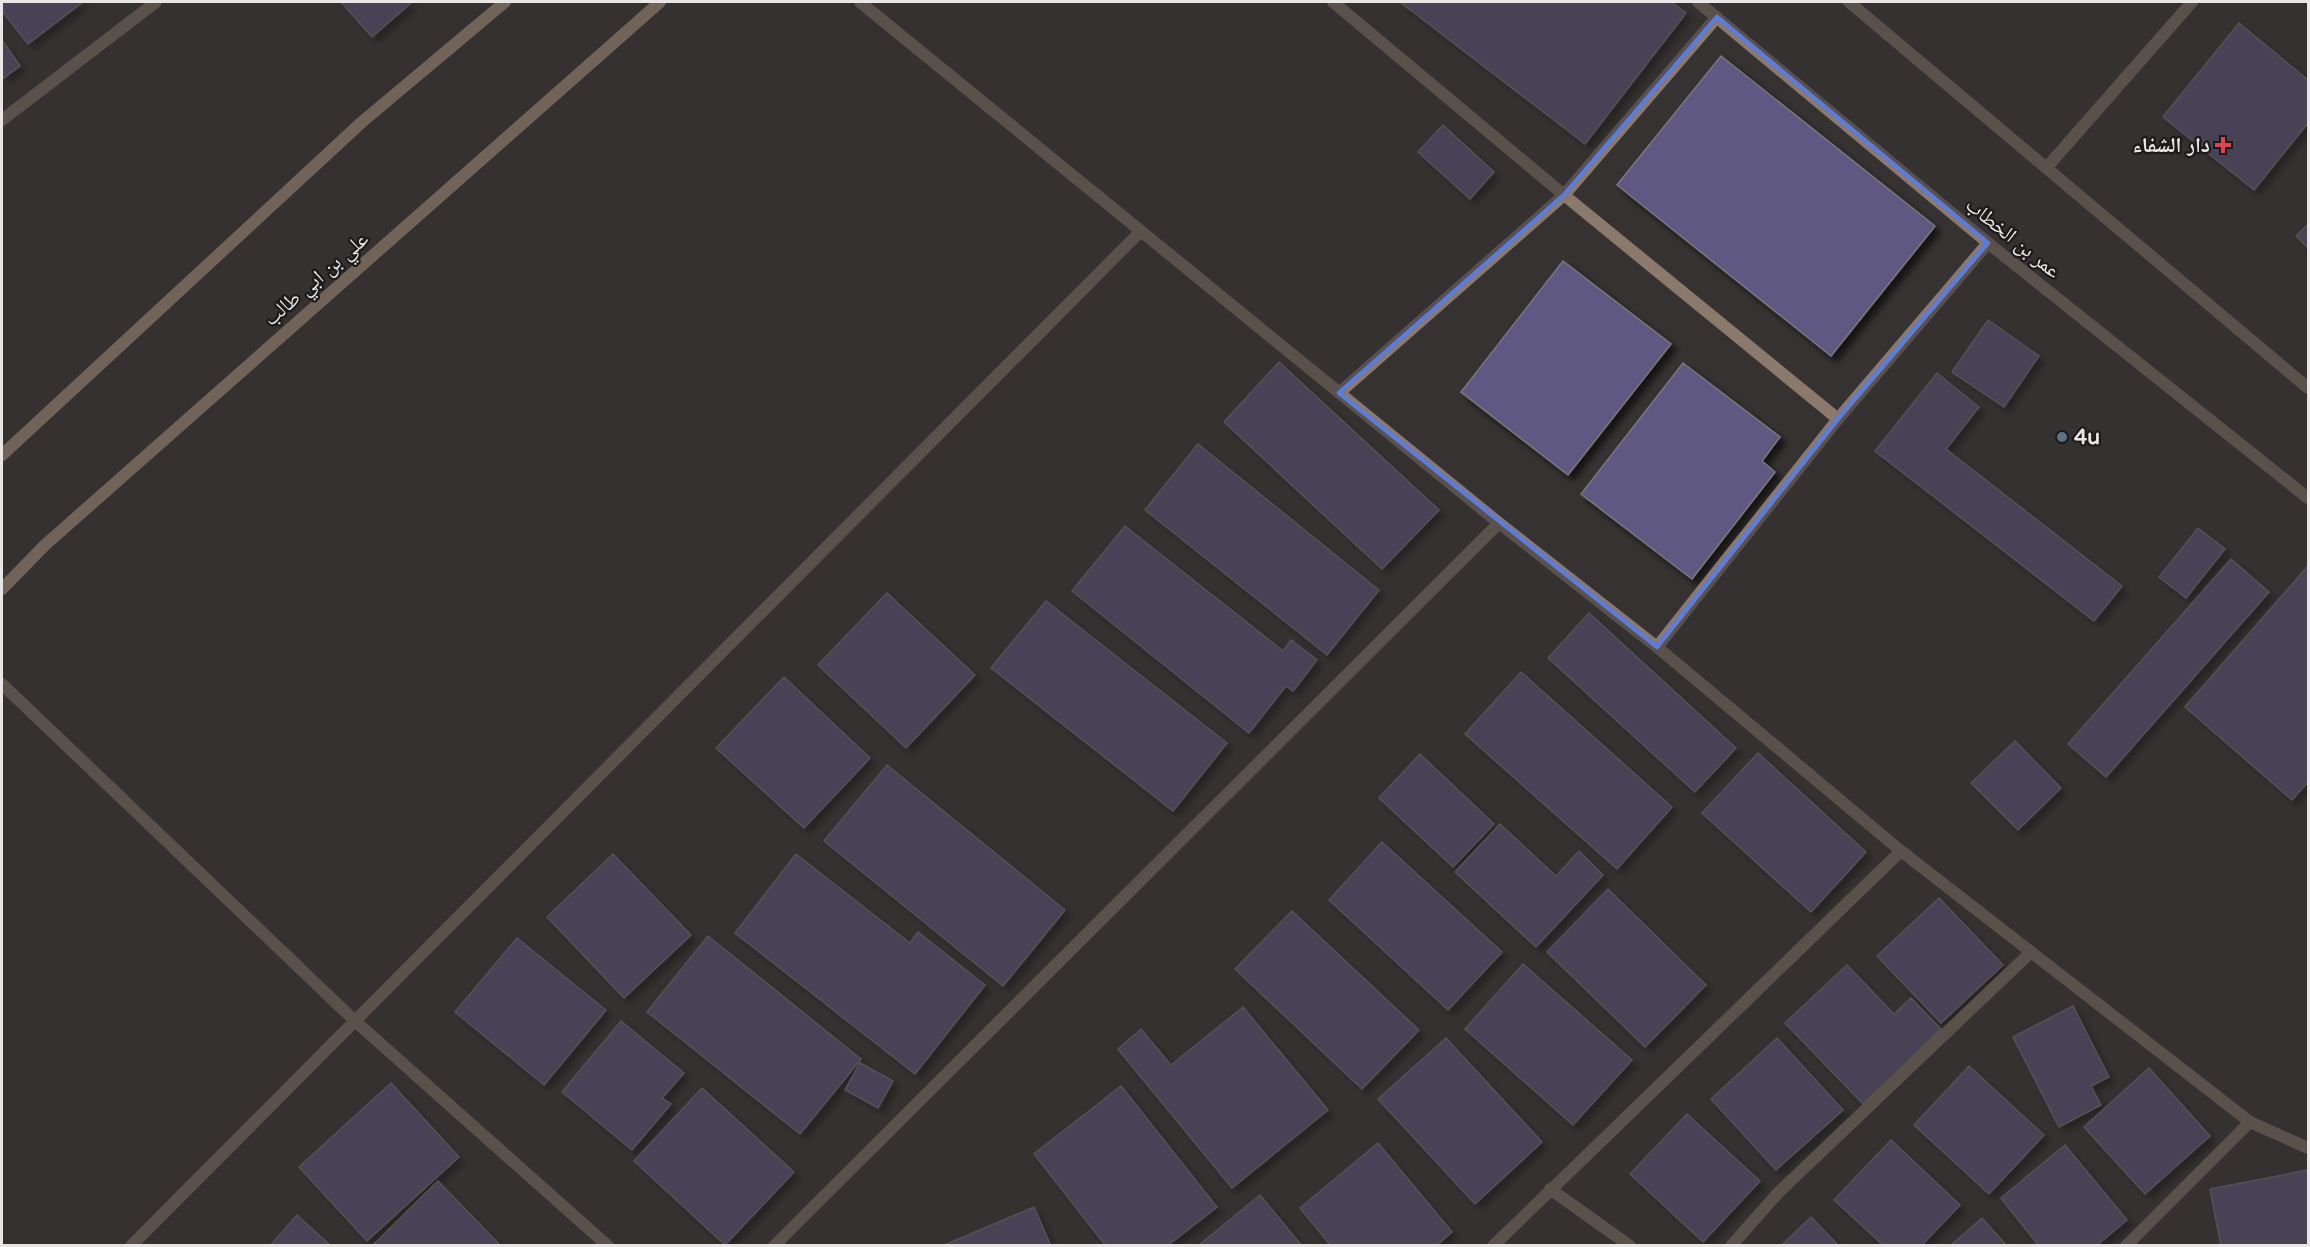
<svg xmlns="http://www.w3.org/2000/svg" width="2310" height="1247" viewBox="0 0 2310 1247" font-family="'Varela Round','Noto Naskh Arabic',sans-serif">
<defs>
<filter id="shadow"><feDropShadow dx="5.5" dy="5.5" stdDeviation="3" flood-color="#0009"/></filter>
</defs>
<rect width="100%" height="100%" fill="#353231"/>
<!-- building -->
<path fill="#5e5883" stroke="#78787b" stroke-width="1.5" filter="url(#shadow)" d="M2 2H83L28 44 2 11Z
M341 2H412L372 37Z
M1400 2H1671L1686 13 1585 144Z
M2239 23 2308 80V123L2254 190 2163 117Z
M2 40 20 66 2 79Z
M1721 56 1935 226 1831 356 1617 185Z
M1443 125 1494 172 1470 199 1418 152Z
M2308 224V248L2296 236Z
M1563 261 1671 344 1568 475 1461 392Z
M1988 320 2039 356 2004 407 1952 372Z
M1279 362 1439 510 1382 569 1224 422Z
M1683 363 1780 437 1762 461 1775 472 1692 579 1581 494Z
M1937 373 1979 407 1946 449 2122 586 2094 621 1875 451Z
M1198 444 1379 590 1327 655 1145 510Z
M1125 526 1283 651 1291 640 1317 660 1293 691 1286 686 1249 733 1072 591Z
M2198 528 2225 549 2186 598 2159 577Z
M2231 559 2269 592 2106 777 2068 744Z
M2308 566V782L2292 800 2185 707Z
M887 593 975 675 906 748 818 665Z
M1046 601 1227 743 1173 811 991 668Z
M1589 613 1736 748 1695 792 1548 658Z
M1521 672 1672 807 1617 869 1465 734Z
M784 677 870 758 804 828 716 748Z
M2015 741 2061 788 2018 830 1971 783Z
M1758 753 1866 852 1811 912 1702 813Z
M1420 754 1494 824 1453 867 1379 798Z
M887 765 1065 910 1003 986 824 841Z
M1500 824 1556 876 1579 851 1603 875 1536 947 1455 872Z
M1382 842 1502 952 1448 1010 1329 900Z
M613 854 691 935 624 998 547 917Z
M796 854 910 943 918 932 985 985 915 1074 735 933Z
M1608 889 1706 985 1645 1047 1547 952Z
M1939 898 2003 965 1941 1023 1877 956Z
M1292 911 1419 1030 1362 1089 1235 969Z
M708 936 861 1059 800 1134 647 1012Z
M517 938 606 1010 544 1085 455 1012Z
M1523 964 1632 1060 1573 1125 1465 1029Z
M1847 965 1894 1014 1911 998 1941 1029 1863 1104 1785 1023Z
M2073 1006 2109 1077 2091 1086 2101 1105 2059 1127 2013 1037Z
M1243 1007 1328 1110 1232 1188 1118 1049 1141 1029 1171 1065Z
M621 1021 684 1073 662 1098 671 1104 632 1150 562 1092Z
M1446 1038 1542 1142 1475 1204 1378 1099Z
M1777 1038 1843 1110 1776 1170 1711 1099Z
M860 1063 893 1081 878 1108 845 1090Z
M1969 1066 2044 1135 1989 1194 1914 1125Z
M2149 1068 2210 1136 2145 1194 2084 1127Z
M391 1083 459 1157 367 1241 299 1167Z
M1121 1086 1217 1207 1167 1246H1106L1034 1154Z
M702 1088 794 1172 725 1245 634 1161Z
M1687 1114 1760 1181 1703 1242 1630 1174Z
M1891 1140 1960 1205 1921 1246H1884L1834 1200Z
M1378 1143 1452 1232 1436 1246H1331L1300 1208Z
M2065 1145 2127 1220 2096 1246H2039L2001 1198Z
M2308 1170V1246H2221L2210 1189Z
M438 1181 501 1246H372Z
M1260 1195 1302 1246H1198Z
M1034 1207 1051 1246H942Z
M297 1215 331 1246H270Z
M1811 1217 1839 1246H1781Z
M1982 1218 2007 1246H1950Z"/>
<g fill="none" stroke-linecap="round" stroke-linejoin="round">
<!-- minor -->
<path stroke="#8b796b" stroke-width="12" d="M860 2 1499 523 1657 647 1901 851 2250 1122 2308 1148
M1333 2 1564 195 1838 419
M2 120 156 2
M2047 167 2192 2
M1339 393 1564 195 1717 17
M1657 647 1838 419 1988 243
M2 684 355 1021 608 1246
M1550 1189 1630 1246
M131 1246 1141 231
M774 1246 1499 523
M1493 1246 1901 851
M1731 1246 1778 1193 2031 952
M2126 1246 2250 1122"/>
<!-- tertiary -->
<path stroke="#8b796b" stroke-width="12" d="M1698 2 1988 243 2308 498
M1849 2 2308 388"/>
<!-- secondary -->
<path stroke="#bda18a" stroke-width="12" d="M2 455 362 122 505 2
M2 589 45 545 660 2"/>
</g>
<!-- marked area -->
<path d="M0 0H2310V1247H0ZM1717 17 1988 243 1838 419 1657 647 1339 393 1564 195Z" fill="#353231" fill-opacity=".55" fill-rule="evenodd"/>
<path fill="none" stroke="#5a7cdc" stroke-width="4.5" stroke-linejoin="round" d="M1717 17 1988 243 1838 419 1657 647 1339 393 1564 195Z"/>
<!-- markers -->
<path fill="#e0444e" stroke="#1c1a1a" stroke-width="2" d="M2220 136h6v6h6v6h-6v6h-6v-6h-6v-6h6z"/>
<circle fill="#5c6f8a" stroke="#1c1a1a" stroke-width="2" cx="2062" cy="437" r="6"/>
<g text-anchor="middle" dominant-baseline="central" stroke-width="4.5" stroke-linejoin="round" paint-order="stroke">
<!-- poi labels -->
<g font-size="21" font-weight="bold" fill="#e9e7e6" stroke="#1c1a1a" text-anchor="end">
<text x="2210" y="145">دار الشفاء</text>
<text x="2074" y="437" text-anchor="start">4u</text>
</g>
<!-- street labels -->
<g font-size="21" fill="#e9e7e6" stroke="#1c1a1a">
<text transform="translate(2013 238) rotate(39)">عمر بن الخطاب</text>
<text transform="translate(316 279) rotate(-41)">علي بن ابي طالب</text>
</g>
</g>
<!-- border -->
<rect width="2310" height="1247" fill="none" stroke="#e9e7e6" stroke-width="6"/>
</svg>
